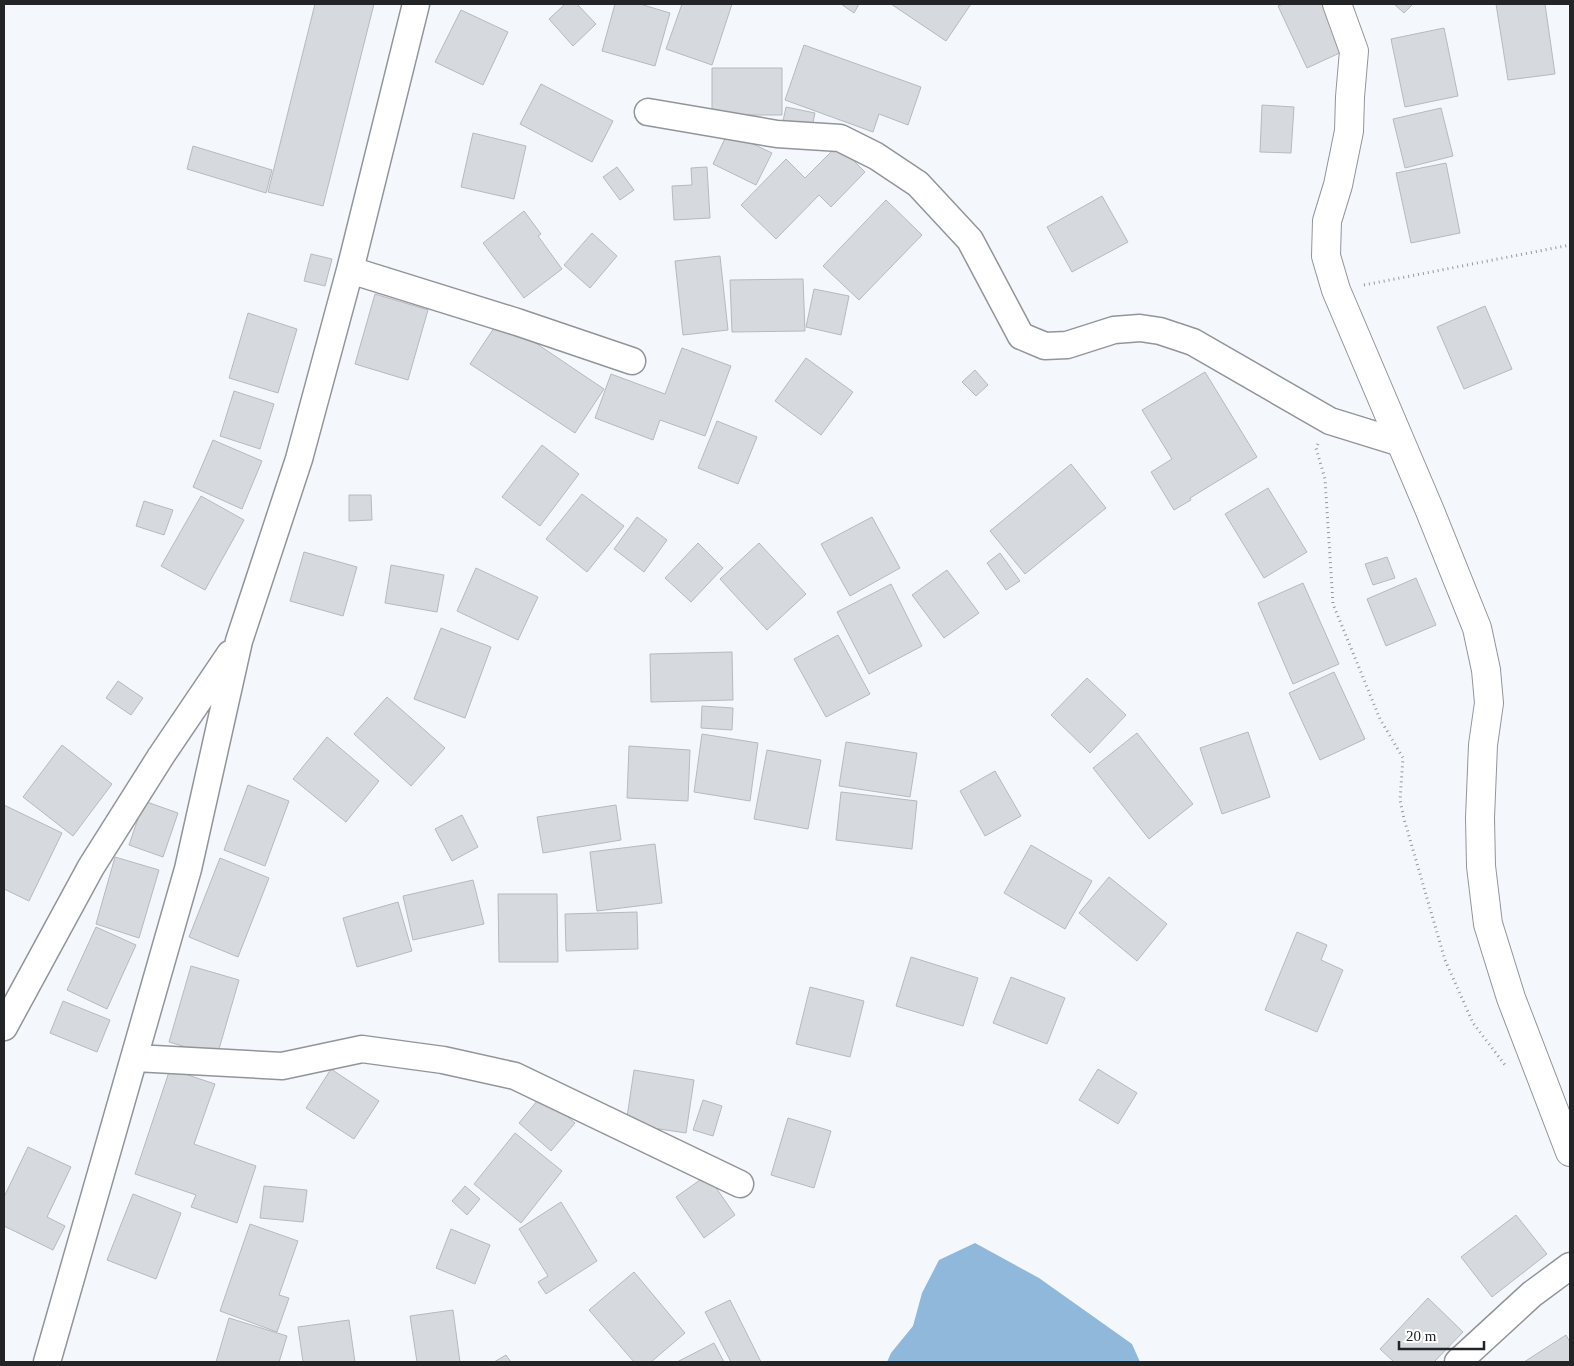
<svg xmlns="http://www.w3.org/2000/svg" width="1574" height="1366" viewBox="0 0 1574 1366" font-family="'Times New Roman',serif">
<rect width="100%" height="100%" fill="#f4f8fc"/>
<!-- forest -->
<path fill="#8fb8db" d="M975 1243 1039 1278 1132 1344 1140 1362H887L891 1353 913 1326 922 1293 939 1260Z"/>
<!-- building -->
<path fill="#d6dade" stroke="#b6babe" d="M315 4H374L323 206 268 192Z
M565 4H577L596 24 573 46 549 19Z
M615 4H640L670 13 655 66 602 51Z
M682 4H732L712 65 666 49Z
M841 4H859L854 13Z
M891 4H971L946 41Z
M1284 4H1322L1344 51 1307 68 1278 6Z
M1394 4H1413L1404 13Z
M1496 4H1545L1555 74 1508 80Z
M461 10 508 32 483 85 435 62Z
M1444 28 1458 96 1405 107 1391 39Z
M804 45 921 87 908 125 879 114 873 132 785 100Z
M712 68H782V115H712Z
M541 84 613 121 592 162 520 124Z
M1262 105 1294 107 1291 153 1260 152Z
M786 107 815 113 812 127 783 121Z
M1441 108 1453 156 1405 168 1393 119Z
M728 132 772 153 756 185 713 164Z
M473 133 526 146 514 199 461 187Z
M838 145 865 172 831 207 819 195 776 239 741 205 786 159 805 178Z
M193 146 272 170 266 193 187 169Z
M1446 163 1460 233 1411 243 1396 173Z
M617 167 634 190 620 200 603 177Z
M707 167 710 218 674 220 672 186 692 185 691 168Z
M1102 196 1128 242 1072 272 1047 227Z
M886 200 922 235 859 300 823 266Z
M524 211 541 234 538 236 562 269 524 298 483 243Z
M592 233 617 256 590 288 564 265Z
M311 254 332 259 325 286 304 281Z
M720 256 728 330 683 335 675 261Z
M803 279 805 331 732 332 730 280Z
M814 289 849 296 841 335 806 327Z
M375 294 428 310 408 380 355 364Z
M1485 306 1512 369 1464 389 1437 327Z
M248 313 297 329 278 393 229 378Z
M500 319 604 389 575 433 470 364Z
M682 348 731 366 705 436 660 420 653 440 595 418 611 374 665 394Z
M806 358 853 392 821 435 775 401Z
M975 370 988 385 976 396 962 382Z
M1205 372 1257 457 1190 498 1191 500 1174 510 1151 472 1172 459 1142 410Z
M234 391 274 404 260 449 220 436Z
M717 421 757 437 738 484 698 468Z
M213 440 262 461 242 509 193 487Z
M542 445 579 474 540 526 502 497Z
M1071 464 1106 508 1025 574 990 531Z
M1268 488 1307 552 1264 578 1225 514Z
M582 494 624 526 587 572 546 539Z
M349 495H371L372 520 349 521Z
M201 496 244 520 205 590 161 566Z
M144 501 173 510 164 535 136 526Z
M637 517 667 540 644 572 614 549Z
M872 517 900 568 850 596 821 544Z
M698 543 723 568 691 602 665 578Z
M759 543 806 594 767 630 720 579Z
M304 552 357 567 343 616 290 601Z
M1000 553 1020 581 1006 590 987 563Z
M1387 557 1395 578 1373 585 1365 564Z
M391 565 444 575 437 612 385 603Z
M476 568 538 597 518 640 457 611Z
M947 570 979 613 944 638 912 595Z
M1416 578 1436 625 1386 646 1367 599Z
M1303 583 1339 664 1293 684 1258 603Z
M891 584 922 646 869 674 837 612Z
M441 628 491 647 465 718 414 699Z
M838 635 870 694 826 717 794 659Z
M732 652 733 700 651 702 650 654Z
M1334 672 1365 739 1320 760 1289 693Z
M1087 678 1126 715 1090 753 1051 715Z
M118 681 143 698 131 715 106 698Z
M387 697 445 748 411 786 354 734Z
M702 706 733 708 732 730 701 728Z
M1248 732 1270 797 1222 814 1200 748Z
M1137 733 1193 804 1149 839 1093 768Z
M702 734 758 743 750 801 694 792Z
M327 737 379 781 346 822 293 779Z
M846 742 917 753 910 797 839 786Z
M62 745 112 784 73 836 23 797Z
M629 746 690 750 688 801 627 798Z
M767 750 821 760 808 829 754 819Z
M995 771 1021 816 985 836 960 791Z
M248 785 289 801 265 866 224 850Z
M841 792 917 801 912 849 836 840Z
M144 801 178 813 163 857 129 845Z
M4 805 62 833 29 901 4 889Z
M616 805 621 840 543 853 537 817Z
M462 815 478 847 452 861 435 829Z
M655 844 662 903 597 911 590 852Z
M1031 845 1092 881 1065 929 1004 893Z
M115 857 159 870 139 938 96 924Z
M220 858 269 878 238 957 189 937Z
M1109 877 1167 924 1137 961 1079 913Z
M473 880 484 924 413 940 403 896Z
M498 894H557L558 962H499Z
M398 902 412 951 357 967 343 918Z
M637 912 638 949 566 951 565 914Z
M96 927 136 945 107 1009 67 990Z
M1297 932 1327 945 1321 960 1343 970 1317 1032 1265 1010Z
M911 957 978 978 963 1026 896 1006Z
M191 966 239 980 217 1056 169 1042Z
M1011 977 1065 998 1047 1044 993 1023Z
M810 987 864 1001 850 1057 796 1044Z
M63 1001 110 1020 97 1052 50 1033Z
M170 1069 215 1084 194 1144 256 1166 237 1223 191 1207 196 1195 135 1174Z
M331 1069 379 1101 354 1139 306 1108Z
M1098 1069 1137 1093 1118 1124 1079 1100Z
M634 1070 694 1080 686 1133 626 1124Z
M542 1095 575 1123 551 1151 519 1123Z
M703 1100 722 1106 713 1136 693 1130Z
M788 1118 831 1131 814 1188 771 1175Z
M515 1133 562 1171 521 1223 474 1184Z
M28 1147 71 1167 47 1217 65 1226 53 1250 4 1226V1197Z
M707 1175 735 1215 704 1238 676 1197Z
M264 1186 307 1190 303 1222 260 1218Z
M465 1186 480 1199 467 1215 452 1201Z
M133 1194 181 1213 156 1279 107 1260Z
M561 1202 597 1261 546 1294 538 1282 548 1276 519 1229Z
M1516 1215 1547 1254 1492 1297 1461 1257Z
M250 1224 298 1241 279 1295 289 1298 277 1332 220 1311Z
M451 1229 490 1245 475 1284 436 1268Z
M634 1272 685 1333 651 1362H634L589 1310Z
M1428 1298 1463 1332 1434 1362H1394L1380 1349Z
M730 1300 761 1362H731L705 1312Z
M453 1310 460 1362H417L410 1316Z
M229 1318 287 1336 279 1362H216Z
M349 1320 355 1362H303L298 1327Z
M1566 1335 1570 1342V1362H1524Z
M714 1343 724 1362H677Z
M506 1355 511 1362H494Z"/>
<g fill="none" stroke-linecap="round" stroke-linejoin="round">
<!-- street casing -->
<g stroke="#919599" stroke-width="29">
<path id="street" d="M648 112 777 134 840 138 876 156 918 184 970 240 1021 336 1045 346 1067 345 1114 330 1140 328 1160 331 1193 342 1330 421 1401 443
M350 270 517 322 632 361
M4 1027 91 867 161 756 230 654
M135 1058 282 1066 362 1049 443 1060 515 1076 740 1184
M47 1362 188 869 239 641 299 459 350 270 416 4
M1458 1362 1532 1294 1570 1266"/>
</g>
<!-- secondary casing -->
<g stroke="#919599" stroke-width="30">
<path id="secondary" d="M1337 4 1354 51 1350 97 1349 131 1338 185 1327 221 1326 256 1336 290 1430 511 1477 628 1486 670 1489 703 1483 745 1480 818 1481 866 1488 924 1511 998 1570 1152"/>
</g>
<!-- path -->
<path stroke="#95989b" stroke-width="3" stroke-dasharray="1 4" stroke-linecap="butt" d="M1364 285 1570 245
M1318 444 1316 448 1325 479 1333 604 1380 719 1403 758 1400 800 1404 819 1445 960 1473 1023 1505 1065"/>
<!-- street -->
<use href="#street" stroke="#fff" stroke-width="26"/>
<!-- secondary -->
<use href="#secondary" stroke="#fff" stroke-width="28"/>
</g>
<!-- border -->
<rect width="1574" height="1366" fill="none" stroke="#232426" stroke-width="10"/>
<!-- scale -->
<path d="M1399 1341v8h85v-8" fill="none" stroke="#232426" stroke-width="2.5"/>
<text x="1406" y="1341" font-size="15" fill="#232426" stroke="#ffffff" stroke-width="4" paint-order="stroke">20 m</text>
</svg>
